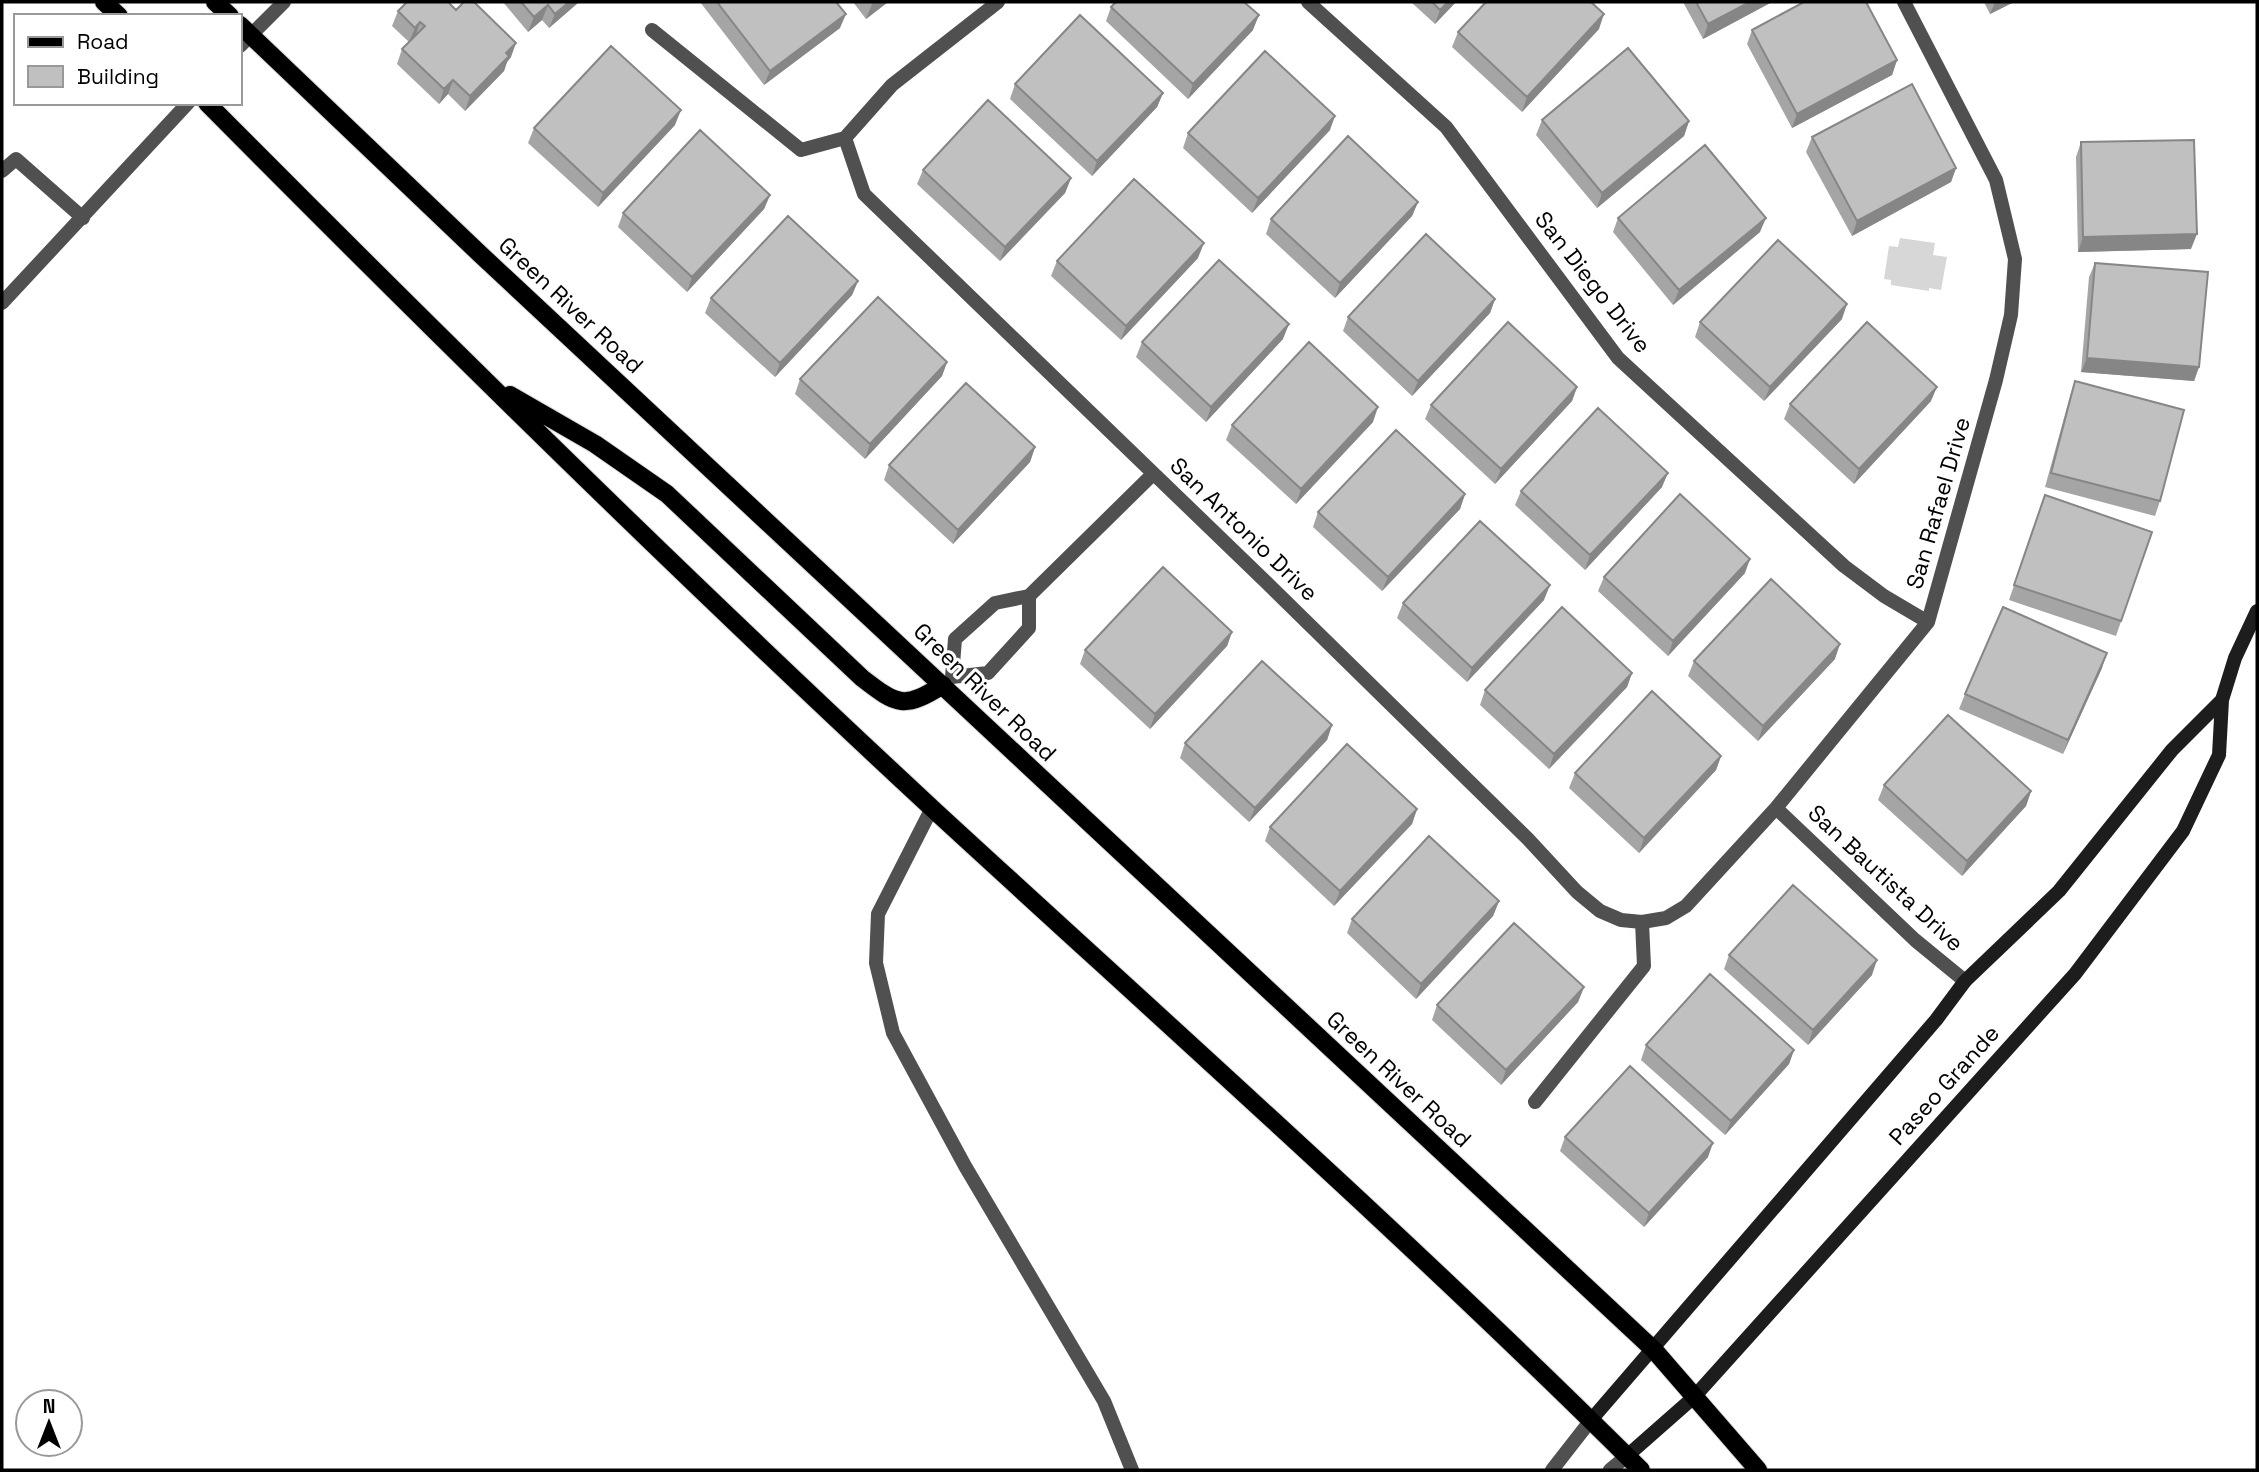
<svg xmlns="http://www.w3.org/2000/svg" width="2259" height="1472" viewBox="0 0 2259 1472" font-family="'Space Grotesk',sans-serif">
<rect width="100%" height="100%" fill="#fff"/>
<!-- green -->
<path fill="#d7d7d7" d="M1900 238 1935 243 1933 255 1947 257 1941 290 1929 288V291L1891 285V280L1884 279 1889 246 1898 247Z"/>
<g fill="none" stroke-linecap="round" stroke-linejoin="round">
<!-- primary casing -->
<g stroke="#dbdbdb" stroke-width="20">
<path id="primary" d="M104 2 119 16
M215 2 230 16
M240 25 480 254 1654 1350 1758 1470
M207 103C445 343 687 581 935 811 1172 1029 1413 1243 1641 1470
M510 395 595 444 667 494 862 678C898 706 904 709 943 685"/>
</g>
<!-- lane -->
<path stroke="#505050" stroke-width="14" d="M2 171 16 159 83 218
M932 808 878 914 876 963 893 1033 965 1166 1104 1401 1132 1470
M1552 1470 1591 1420
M1610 1470 1627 1456"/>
<!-- street -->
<path stroke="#505050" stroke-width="14" d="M1308 2 1446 127 1618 358 1844 566 1884 596 1928 622
M652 30 801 150 845 138
M240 46 284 2
M845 138 864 194 1267 583 1528 839 1577 892 1600 911 1621 920 1642 922 1666 918 1686 906 1776 808 1928 622 1996 380 2011 315 2015 259 1996 180 1904 2
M845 138 892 85 998 2
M2 303 188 103
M1029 596V628L988 673 952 677 955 639 995 603 1029 596 1153 474
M1776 808 1915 940 1965 981
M1535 1102 1644 966 1642 922"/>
<!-- secondary -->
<path stroke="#1d1d1d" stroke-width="14" d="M1591 1420 1936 1020 1965 981 2059 891 2172 750 2222 700
M1627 1456 1694 1397 2075 974 2183 831 2219 755 2222 700 2235 658 2257 611"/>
<!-- primary -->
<use href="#primary" stroke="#000" stroke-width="18"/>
</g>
<!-- wall -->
<path fill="#a5a5a5" d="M503 2H579L549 28 542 20 528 32Z
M700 2H836L840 28 764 85Z
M853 2H888L866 19Z
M1411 2H1456L1435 24Z
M1683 2H1772L1703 39Z
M1984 2H2014L1990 14Z
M1111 7 1253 30 1188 99 1106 21Z
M398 11 511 57 507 62 504 71 465 111 448 94 439 104 397 64 402 49 409 42 392 26Z
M1599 29 1522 112 1452 47 1458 32Z
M1752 30 1897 60 1892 75 1792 128 1747 44Z
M1015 84 1163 93 1157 107 1092 176 1010 99Z
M1542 120 1689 121 1684 136 1597 208 1536 135Z
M675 125 598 207 528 143 534 128Z
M1330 130 1252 213 1183 148 1188 133Z
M1812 137 1956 168 1951 182 1852 236 1806 152Z
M2081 142 2191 249 2078 252 2076 157Z
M923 170 1071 178 1065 193 1000 261 917 184Z
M770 195 764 209 687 292 618 227 623 213Z
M1418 202 1412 216 1335 298 1266 234 1271 219Z
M1618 218 1760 232 1673 305 1613 232Z
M1198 258 1121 340 1051 276 1057 261Z
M2095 263 2199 367 2194 381 2081 372 2089 277Z
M858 281 852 295 775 377 705 313 711 298Z
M1495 299 1490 313 1412 396 1343 331 1348 317Z
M1842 319 1764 401 1695 337 1700 322Z
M1283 339 1206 422 1136 357 1142 342Z
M947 362 942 376 865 459 795 394 800 379Z
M2075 381 2160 501 2155 516 2045 487 2070 396Z
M1577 387 1572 401 1495 484 1425 419 1431 405Z
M1931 401 1854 484 1784 419 1790 404Z
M1373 422 1296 504 1226 440 1232 425Z
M1035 447 1030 462 953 544 884 480 889 465Z
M1662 487 1585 570 1515 505 1521 491Z
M1465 494 1460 509 1382 591 1313 527 1318 512Z
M2045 495 2152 532 2116 636 2009 600Z
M1745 573 1668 656 1598 591 1604 577Z
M1544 600 1467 682 1397 618 1403 603Z
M1232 632 1227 646 1150 729 1080 664 1085 650Z
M1835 659 1758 741 1688 676 1694 661Z
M2102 668 2063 754 1959 709 1965 694Z
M1632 673 1627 687 1549 769 1480 705 1485 690Z
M1332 725 1327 740 1249 822 1180 758 1185 743Z
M1721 756 1716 770 1639 853 1569 788 1575 773Z
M1884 785 2031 791 2026 806 1962 876 1878 800Z
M1417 809 1412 824 1334 906 1265 841 1270 827Z
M1499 901 1493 916 1416 999 1347 933 1352 919Z
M1729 955 1872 975 1808 1045 1724 969Z
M1584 987 1578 1002 1501 1085 1432 1020 1437 1005Z
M1646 1045 1794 1050 1789 1064 1725 1135 1641 1060Z
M1565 1137 1708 1157 1644 1227 1560 1151Z"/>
<!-- shaded-wall -->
<path fill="#868686" d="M569 2H579L549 28 555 14Z
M875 2H888L866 19 872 4Z
M1448 2H1456L1435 24 1440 10Z
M1750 2H1772L1703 39 1708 24Z
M1995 2H2014L1990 14Z
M548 5 542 20 528 32 534 17Z
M846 14 840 28 764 85 770 71Z
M1604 14 1599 29 1522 112 1527 97Z
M1259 15 1253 30 1188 99 1193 84Z
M420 22 415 37 409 42 415 28Z
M516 43 511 57 507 62 504 71 465 111 470 96 506 53Z
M1897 60 1892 75 1792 128 1797 114Z
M453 80 448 94 439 104 444 89Z
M1163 93 1157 107 1092 176 1097 161Z
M681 110 675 125 598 207 603 193Z
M1335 116 1330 130 1252 213 1258 198Z
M1689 121 1684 136 1597 208 1602 193Z
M1956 168 1951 182 1852 236 1857 221Z
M1071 178 1065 193 1000 261 1005 247Z
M770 195 764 209 687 292 692 277Z
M1418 202 1412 216 1335 298 1340 283Z
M1766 218 1760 232 1673 305 1679 290Z
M2197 234 2191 249 2078 252 2083 237Z
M1204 243 1198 258 1121 340 1126 326Z
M858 281 852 295 775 377 780 363Z
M1495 299 1490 313 1412 396 1418 381Z
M1847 304 1842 319 1764 401 1770 387Z
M1289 324 1283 339 1206 422 1211 407Z
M2087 358 2199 367 2194 381 2081 372Z
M947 362 942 376 865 459 870 444Z
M1577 387 1572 401 1495 484 1501 469Z
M1937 387 1931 401 1854 484 1859 469Z
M1378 407 1373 422 1296 504 1301 489Z
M1035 447 1030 462 953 544 958 530Z
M1668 473 1662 487 1585 570 1590 555Z
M1465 494 1460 509 1382 591 1388 577Z
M1750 559 1745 573 1668 656 1673 641Z
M1550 585 1544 600 1467 682 1472 668Z
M1232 632 1227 646 1150 729 1155 714Z
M1840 644 1835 659 1758 741 1763 726Z
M2107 653 2102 668 2063 754 2068 740Z
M1632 673 1627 687 1549 769 1554 754Z
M1332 725 1327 740 1249 822 1255 808Z
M1721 756 1716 770 1639 853 1644 838Z
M2031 791 2026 806 1962 876 1967 861Z
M1417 809 1412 824 1334 906 1340 891Z
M1499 901 1493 916 1416 999 1421 984Z
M1877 960 1872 975 1808 1045 1813 1030Z
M1584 987 1578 1002 1501 1085 1506 1070Z
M1794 1050 1789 1064 1725 1135 1731 1121Z
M1713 1143 1708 1157 1644 1227 1649 1213Z"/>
<!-- building -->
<path fill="#c0c0c0" stroke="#868686" stroke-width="2" d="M407 2H448L456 10 464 2H474L516 43 506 53 509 56 470 96 453 80 444 89 402 49 425 26 420 22 415 28 398 11Z
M521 2H569L555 14 548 5 534 17Z
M717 2H836L846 14 770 71Z
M1116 2H1244L1259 15 1193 84 1111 7Z
M1432 2H1448L1440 10Z
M1486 2H1591L1604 14 1527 97 1458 32Z
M1696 2H1750L1708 24Z
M1804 2H1866L1897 60 1797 114 1752 30Z
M1080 15 1163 93 1097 161 1015 84Z
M611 46 681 110 603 193 534 128Z
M1628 48 1689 121 1602 193 1542 120Z
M1265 51 1335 116 1258 198 1188 133Z
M1912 84 1956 168 1857 221 1812 137Z
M988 100 1071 178 1005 247 923 170Z
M700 130 770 195 692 277 623 213Z
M1348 136 1418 202 1340 283 1271 219Z
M2194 140 2197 234 2083 237 2081 142Z
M1705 145 1766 218 1679 290 1618 218Z
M1134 179 1204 243 1126 326 1057 261Z
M788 216 858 281 780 363 711 298Z
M1426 234 1495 299 1418 381 1348 317Z
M1778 240 1847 304 1770 387 1700 322Z
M1219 260 1289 324 1211 407 1142 342Z
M2095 263 2208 272 2199 367 2087 358Z
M878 297 947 362 870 444 800 379Z
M1508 322 1577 387 1501 469 1431 405Z
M1867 322 1937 387 1859 469 1790 404Z
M1309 342 1378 407 1301 489 1232 425Z
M2075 381 2184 410 2160 501 2051 473Z
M966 383 1035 447 958 530 889 465Z
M1598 408 1668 473 1590 555 1521 491Z
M1396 430 1465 494 1388 577 1318 512Z
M1680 494 1750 559 1673 641 1604 577Z
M2045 495 2152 532 2121 621 2014 585Z
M1480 521 1550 585 1472 668 1403 603Z
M1163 567 1232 632 1155 714 1085 650Z
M1771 579 1840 644 1763 726 1694 661Z
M1562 607 1632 673 1554 754 1485 690Z
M2003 607 2107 653 2068 740 1965 694Z
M1262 661 1332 725 1255 808 1185 743Z
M1652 691 1721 756 1644 838 1575 773Z
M1948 715 2031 791 1967 861 1884 785Z
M1347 744 1417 809 1340 891 1270 827Z
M1429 836 1499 901 1421 984 1352 919Z
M1793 885 1877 960 1813 1030 1729 955Z
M1514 923 1584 987 1506 1070 1437 1005Z
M1710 974 1794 1050 1731 1121 1646 1045Z
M1630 1066 1713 1143 1649 1213 1565 1137Z"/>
<g text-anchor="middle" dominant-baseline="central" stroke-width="6" stroke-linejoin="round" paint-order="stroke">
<!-- street labels -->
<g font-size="23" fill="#000" stroke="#fff">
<text transform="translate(1593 282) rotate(52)">San Diego Drive</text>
<text transform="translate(571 305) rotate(43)">Green River Road</text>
<text transform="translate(1938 503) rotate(-74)">San Rafael Drive</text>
<text transform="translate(1244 529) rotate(44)">San Antonio Drive</text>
<text transform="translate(985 692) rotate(44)">Green River Road</text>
<text transform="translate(1886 878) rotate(43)">San Bautista Drive</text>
<text transform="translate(1399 1079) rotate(43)">Green River Road</text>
<text transform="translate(1944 1085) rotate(-48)">Paseo Grande</text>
</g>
</g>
<!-- border -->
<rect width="2259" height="1472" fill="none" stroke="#000000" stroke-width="7"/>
<!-- legend -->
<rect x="14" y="14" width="228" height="91" fill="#ffffff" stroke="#999999" stroke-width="2"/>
<rect x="28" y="37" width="35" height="10" fill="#000000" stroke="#999999" stroke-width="2"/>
<text x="77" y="49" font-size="21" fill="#000000">Road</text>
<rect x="28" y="66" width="35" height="21" fill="#c0c0c0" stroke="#999999" stroke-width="2"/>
<text x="77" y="84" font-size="21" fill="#000000">Building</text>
<!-- north arrow -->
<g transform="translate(49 1423)"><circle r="33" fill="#ffffff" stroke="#999999" stroke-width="2"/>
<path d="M0-5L12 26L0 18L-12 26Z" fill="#000000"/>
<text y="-10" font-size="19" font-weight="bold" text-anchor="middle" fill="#000000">N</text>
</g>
</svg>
